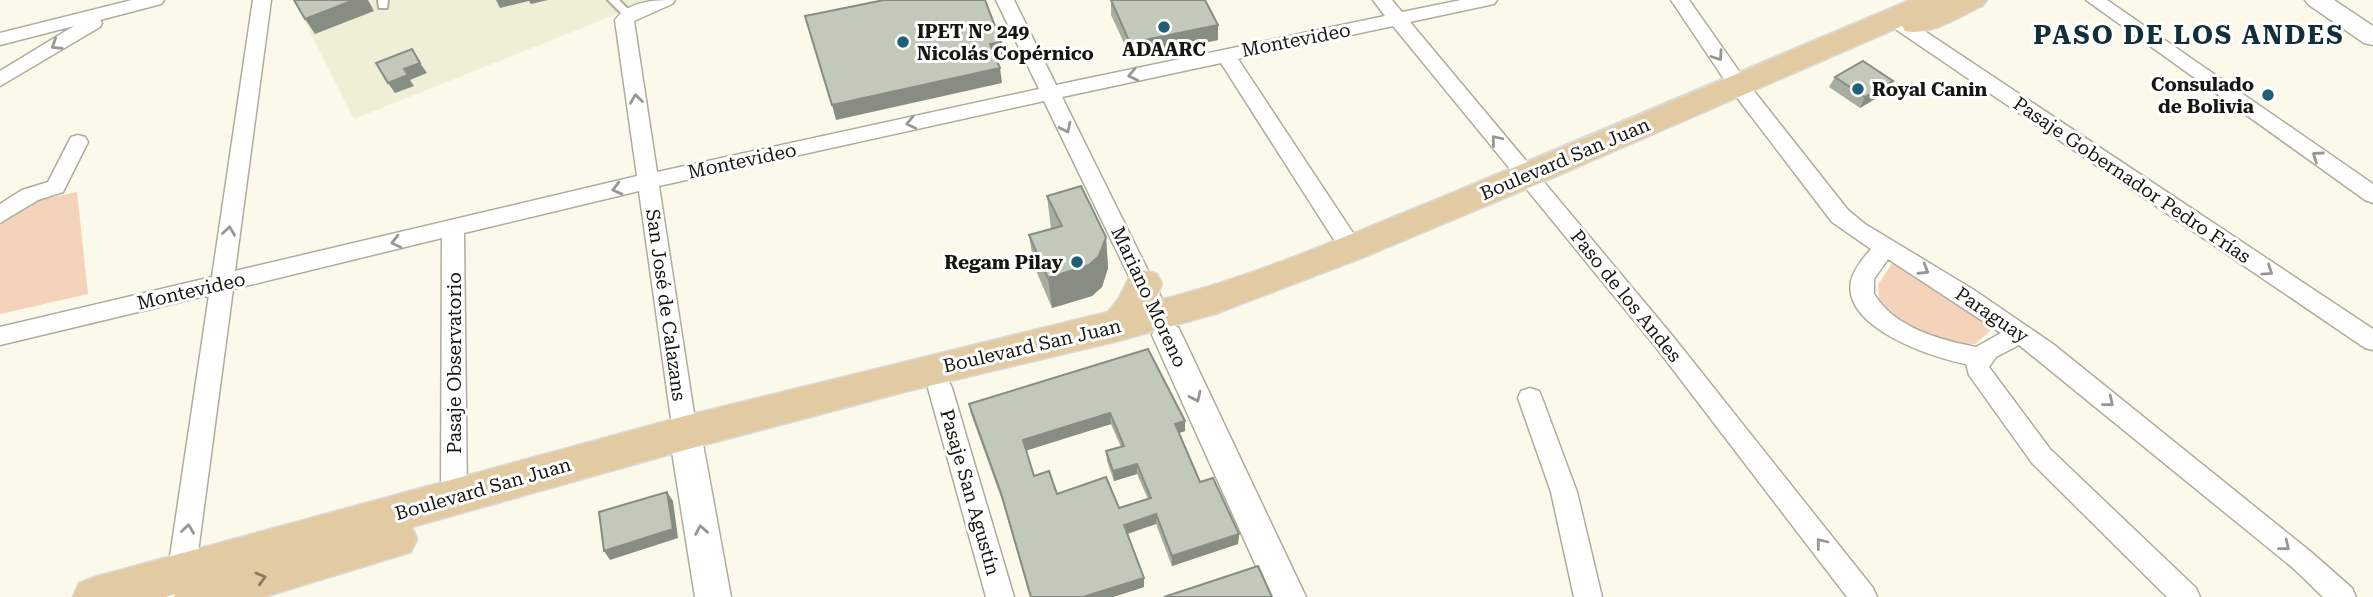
<svg xmlns="http://www.w3.org/2000/svg" width="2373" height="597" viewBox="0 0 2373 597" font-family="'Roboto Serif',serif">
<rect width="100%" height="100%" fill="#faf9ea"/>
<!-- built -->
<path fill="#efeed7" d="M294 0H652L354 119Z"/>
<!-- green -->
<path fill="#f5d3bb" d="M77 192 88 294 0 314V221L25 203Z
M1894 260 1996 326 1975 344C1936 343 1906 327 1879 300L1878 285Z"/>
<g fill="none" stroke-linecap="round" stroke-linejoin="round">
<!-- service casing -->
<g stroke="#adad9e" stroke-width="4">
<path id="service" d="M378 0H388L387 8H379Z
M608 0H619L634 15 629 18 625 17Z"/>
</g>
<!-- minor casing -->
<g stroke="#adad9e" stroke-width="3">
<path id="minor" d="M132 0H164L161 4 100 20 102 23 100 27 0 86V71L74 26 0 45V33Z
M253 0H271L235 271 637 176 615 20C628 1 654 0 675 0L672 4 634 21 657 172 1039 89 996 0H1014L1056 85 1385 16 1373 0H1392L1402 12 1461 0H1497L1494 4 1410 22 1671 334 1873 588 1877 597H1847L1655 346 1393 26 1238 59 1359 242 1362 248 1359 254 1351 256 1343 254 1221 63 1062 97 1162 299 1159 305 1151 308 1143 305 1140 299 1044 101 659 186 697 433 694 440 685 443 676 440 673 433 639 191 464 233 467 497 463 505 454 508 445 505 441 497 442 238 233 289 192 597H164L209 295 0 345V327L212 277Z
M1671 0H1689L1746 81 1848 210 1865 224 1974 290 2053 344 2311 552 2352 588 2356 597H2323L2293 568 2019 345 1996 357 1989 367 2050 449 2196 588 2200 597H2167L2032 463 1969 375 1966 364C1934 358 1842 328 1851 281 1854 269 1863 258 1871 249L1832 222 1732 91ZM1888 259 2001 333 1976 347C1940 340 1895 328 1874 294V279Z
M2086 0H2107L2373 184V203L2365 200Z
M1892 12 1899 14 2373 329V350L2365 348 1885 22 1883 18Z
M78 135 85 137 88 142 63 192 38 200 0 223V204L22 190 48 182 71 137Z
M940 378 949 381 952 388 1014 597H986L928 388 931 381Z
M1530 388 1539 391 1542 398 1577 492 1602 597H1574L1551 492 1518 398 1521 391Z"/>
</g>
<!-- tertiary casing -->
<g stroke="#adad9e" stroke-width="3">
<path id="tertiary" d="M2305 0H2334L2373 26V45L2364 43 2309 5Z
M1167 323 1178 327 1182 335 1306 597H1270L1152 335 1156 327Z
M685 420 696 423 701 433 731 597H695L669 433 674 423Z"/>
</g>
<!-- primary casing -->
<g stroke="#dadad9" stroke-width="3">
<path id="primary" d="M1910 0H1987L1982 6C1960 16 1930 37 1905 31L1902 26 1538 184 1364 257 1215 314 1118 341 904 392 685 450 412 527 417 539 411 552 264 597H174L175 594 166 597H73L79 583 95 577 685 416 1108 312 1119 298 1131 274 1144 270 1157 274 1162 284 1155 301C1252 278 1345 236 1438 199 1596 134 1753 67 1910 0Z"/>
</g>
<!-- service -->
<use href="#service" fill="#fff" fill-rule="evenodd"/>
<!-- minor -->
<use href="#minor" fill="#fff" fill-rule="evenodd"/>
<!-- tertiary -->
<use href="#tertiary" fill="#fff" fill-rule="evenodd"/>
<!-- primary -->
<use href="#primary" fill="#e2cba2" fill-rule="evenodd"/>
</g>
<!-- wall -->
<path fill="#a7ada1" fill-rule="evenodd" d="M1111 0 1218 25V40L1131 58 1111 15Z
M1835 77 1893 81 1888 91 1860 108 1829 87Z
M1047 196 1106 237 1108 268 1102 287 1092 296 1052 308 1034 266 1029 235 1051 229Z
M1148 349 1185 431 1179 433 1200 482 1239 534 1238 544 1172 566 1156 524 1128 534 1144 578V587L1113 597H1030L1003 503 971 414 969 404ZM1111 424 1121 447 1106 451 1107 461 1114 481 1137 474 1148 499 1119 508 1057 494 1034 476 1026 450Z"/>
<!-- shaded-wall -->
<path fill="#888d83" d="M354 0H368L374 11 315 34 305 19Z
M496 0H548L531 4 529 1 500 8Z
M1218 25V40L1131 58 1130 43Z
M1001 42 1003 57 992 59 990 44Z
M420 63 427 73 410 80 414 86 395 93 388 83 404 69Z
M1000 68 1002 83 836 120 832 105Z
M1893 81 1888 91 1860 108 1865 97Z
M1106 237 1108 268 1102 287 1092 296 1052 308 1048 278Z
M1110 413 1111 424 1025 451 1023 440Z
M1185 421V431L1175 434V424Z
M1137 464V474L1114 481 1113 471Z
M667 492 673 501 678 538 610 560 604 551Z
M1156 514V524L1125 534 1124 525Z
M1239 534 1238 544 1172 566V556Z
M1144 578V587L1113 597H1083Z"/>
<!-- building -->
<path fill="#c2c9bb" stroke="#888d83" stroke-width="2" fill-rule="evenodd" d="M294 0H354L305 19Z
M884 0H985L1001 42 990 44 1000 68 832 105 805 16Z
M1111 0H1205L1218 25 1130 43Z
M412 49 420 63 404 69 408 75 388 83 376 63Z
M1863 61 1893 81 1865 97 1835 77Z
M1081 186 1106 237 1099 256 1089 265 1048 278 1029 235 1062 226 1047 196Z
M1148 349 1185 421 1175 424 1200 482 1213 478 1239 534 1172 556 1156 514 1124 525 1144 578 1083 597H1031L1001 493 969 404ZM1110 413 1124 446 1106 451 1113 471 1137 464 1151 498 1119 508 1106 477 1057 494 1049 471 1034 476 1023 440Z
M667 492 673 529 604 551 599 512Z
M1258 566 1272 597H1164Z"/>
<!-- one-way arrows -->
<defs><path id="oneway-chevron" d="M-2-3.5L2.5 0L-2 3.5" fill="none" stroke-width="1.6" stroke-linecap="round" stroke-linejoin="round" transform="scale(1.75)"/></defs>
<g stroke="#979794">
<use href="#oneway-chevron" transform="translate(56 45) rotate(148)"/>
<use href="#oneway-chevron" transform="translate(1718 56) rotate(56)"/>
<use href="#oneway-chevron" transform="translate(1133 75) rotate(168)"/>
<use href="#oneway-chevron" transform="translate(636 99) rotate(-98)"/>
<use href="#oneway-chevron" transform="translate(911 123) rotate(168)"/>
<use href="#oneway-chevron" transform="translate(1066 128) rotate(64)"/>
<use href="#oneway-chevron" transform="translate(1496 140) rotate(-130)"/>
<use href="#oneway-chevron" transform="translate(2317 156) rotate(-145)"/>
<use href="#oneway-chevron" transform="translate(617 189) rotate(166)"/>
<use href="#oneway-chevron" transform="translate(229 231) rotate(-82)"/>
<use href="#oneway-chevron" transform="translate(396 242) rotate(167)"/>
<use href="#oneway-chevron" transform="translate(1924 270) rotate(31)"/>
<use href="#oneway-chevron" transform="translate(2268 271) rotate(34)"/>
<use href="#oneway-chevron" transform="translate(1196 397) rotate(65)"/>
<use href="#oneway-chevron" transform="translate(2109 402) rotate(39)"/>
<use href="#oneway-chevron" transform="translate(188 529) rotate(-82)"/>
<use href="#oneway-chevron" transform="translate(701 530) rotate(-100)"/>
<use href="#oneway-chevron" transform="translate(1821 543) rotate(-128)"/>
<use href="#oneway-chevron" transform="translate(2285 546) rotate(39)"/>
</g>
<use stroke="#877a61" href="#oneway-chevron" transform="translate(261 578) rotate(-16)"/>
<!-- markers -->
<g fill="#215f76" stroke="#fff" stroke-width="2.5">
<circle cx="1164" cy="27" r="7"/>
<circle cx="903" cy="42" r="7"/>
<circle cx="1858" cy="89" r="7"/>
<circle cx="2268" cy="95" r="7"/>
<circle cx="1077" cy="262" r="7"/>
</g>
<g text-anchor="middle" dominant-baseline="central" stroke-width="6" stroke-linejoin="round" paint-order="stroke">
<!-- poi labels -->
<g font-size="19" font-weight="bold" fill="#171712" stroke="#fff" text-anchor="start">
<text x="917" y="31">IPET N° 249<tspan x="917" dy="22">Nicolás Copérnico</tspan></text>
<text x="1164" y="49" text-anchor="middle">ADAARC</text>
<text x="2254" y="84" text-anchor="end">Consulado<tspan x="2254" dy="22">de Bolivia</tspan></text>
<text x="1872" y="89">Royal Canin</text>
<text x="1063" y="262" text-anchor="end">Regam Pilay</text>
</g>
<!-- street labels -->
<g font-size="19" fill="#171712" stroke="#fff">
<text transform="translate(1296 40) rotate(-11)">Montevideo</text>
<text transform="translate(1565 159) rotate(-23)">Boulevard San Juan</text>
<text transform="translate(742 161) rotate(-12)">Montevideo</text>
<text transform="translate(2132 180) rotate(34)">Pasaje Gobernador Pedro Frías</text>
<text transform="translate(191 291) rotate(-13)">Montevideo</text>
<text transform="translate(1626 296) rotate(51)">Paso de los Andes</text>
<text transform="translate(1149 297) rotate(65)">Mariano Moreno</text>
<text transform="translate(666 305) rotate(82)">San José de Calazans</text>
<text transform="translate(1992 315) rotate(34)">Paraguay</text>
<text transform="translate(1032 346) rotate(-13)">Boulevard San Juan</text>
<text transform="translate(454 363) rotate(-90)">Pasaje Observatorio</text>
<text transform="translate(483 489) rotate(-16)">Boulevard San Juan</text>
<text transform="translate(970 492) rotate(74)">Pasaje San Agustín</text>
</g>
<!-- district labels -->
<g font-size="26" font-weight="bold" letter-spacing="2" fill="#112e39" stroke="#fff">
<text x="2189" y="35">PASO DE LOS ANDES</text>
</g>
</g>
</svg>
